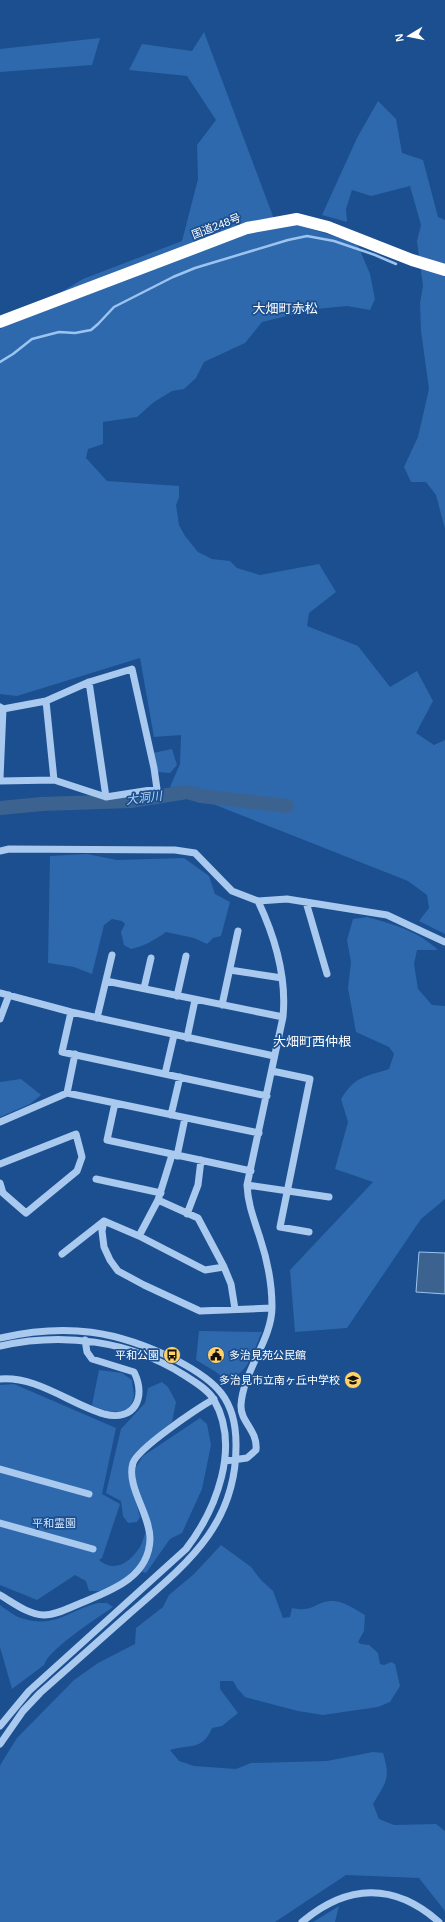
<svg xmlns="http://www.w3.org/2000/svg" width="445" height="1922" viewBox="0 0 445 1922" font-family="Arial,'Noto Sans JP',sans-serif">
<rect width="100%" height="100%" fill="#1b4f8f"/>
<!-- green -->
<path fill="#2e69ad" d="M204 32 277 227 298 225 357 243 370 274 375 299 370 310 347 306 316 309 262 322 245 343 204 362 196 378 184 389 172 391 154 402 137 417 103 422V444L88 449 86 458 107 481 179 486V498L176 505 179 525 185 536 198 552 212 559 230 561 237 568 260 575 319 564 336 592 309 613 307 626 358 646 390 687 417 671 433 701 416 733 434 745 445 740V934L419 921 429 908 427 895 408 881 170 787 180 764 181 735 154 737 140 658 17 696 0 694V329L83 279 182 241 198 179 197 145 216 120 187 76 129 70 142 44 192 51Z
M100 38 92 65 0 72V49Z
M378 101 396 119 402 153 423 160 438 217 445 220V529L436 495 426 482H411L404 467 418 437 429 389 421 331 420 303 423 286 417 241 421 225 410 186 371 196 352 190 346 209 347 222 322 215 357 138Z
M172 749 177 765 170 773 158 772 153 753Z
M87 854 117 860 184 858 209 876 215 894 230 902 221 936 213 938 207 944 194 938 166 932C155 940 144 946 131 949L124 945 121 932 125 924 122 921 112 919 104 925 92 974 74 967 48 963 50 856Z
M367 917C393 924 418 931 438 950H417L414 964 418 989 432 1005 445 1006V1199L421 1219 347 1328 295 1332 290 1270 373 1182 335 1169 348 1122 341 1099C355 1076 365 1077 389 1069L394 1054 389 1047 356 1032 348 988 351 962 347 940 353 919Z
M21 1079 41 1095 30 1104 0 1117V1082Z
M199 1331 262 1332C253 1351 248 1378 224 1379L216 1372 196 1360Z
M99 1370 122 1373 132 1380C132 1385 134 1391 134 1396 131 1419 105 1412 92 1405Z
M162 1382 168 1387 176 1402 172 1422 137 1451 130 1480 140 1517 137 1522 128 1523 123 1516 121 1501 106 1493 121 1429 145 1403 148 1388Z
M14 1384 116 1428 102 1494 120 1504 102 1558 99 1560C115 1574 131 1561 140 1547 143 1542 143 1537 146 1532L148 1540 145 1556 134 1573 104 1591H89L86 1581 75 1575 37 1600 0 1585V1385Z
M200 1418 207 1424 211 1445 202 1489 182 1533 170 1539 146 1573 140 1571 151 1526 136 1481V1467L143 1456Z
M221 1545 251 1567 261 1580 273 1591 283 1618 290 1617 292 1608C314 1613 316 1601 332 1601 342 1600 356 1610 365 1615L364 1631 358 1642 361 1644 369 1645 378 1653 380 1664 384 1665 391 1662 395 1664 400 1686 390 1702 378 1707 323 1715 298 1711 245 1697 237 1688 233 1681H220V1689L238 1713 222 1726 212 1728C203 1751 189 1744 170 1750L179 1761 194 1766 236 1769 251 1763 327 1761 373 1752 383 1753C391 1779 386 1782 373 1804L379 1819 394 1825 436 1824 445 1831V1911L419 1878 346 1875 275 1922H0V1766L2 1762 17 1738 74 1680 98 1663 135 1644 136 1628 163 1607 169 1595 194 1574Z
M98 1603H107L113 1607C96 1619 50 1648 44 1665L12 1689 0 1647V1605C6 1609 14 1616 21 1618 55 1629 67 1611 98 1603Z
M339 1906 335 1922H313Z"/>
<!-- water -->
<path fill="#3c6290" stroke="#9cc4f0" d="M419 1252 445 1253V1294L416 1292Z"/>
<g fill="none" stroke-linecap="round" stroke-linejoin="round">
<!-- stream -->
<path stroke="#9cc4f0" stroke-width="2.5" d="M0 362 13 354 32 339 59 332 75 333 91 330 98 324 114 307 173 277 195 268 288 240 307 236 334 241 375 255 396 264"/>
<!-- river -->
<path stroke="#3c6290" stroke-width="14" d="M0 808 42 804 131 801 187 792 201 796 287 806"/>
<!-- minor -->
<path stroke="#a9c9ee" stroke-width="7" d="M89 682 106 797
M46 701 54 780
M0 707 3 709 46 701 89 682 132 669 154 768 157 789 106 797 54 780 0 781
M0 778 3 709
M0 851 9 849 175 850 195 853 232 891 258 901 287 899 387 915 445 942
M306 902 327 974
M230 970 282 978
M106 981 283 1017
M144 988 151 958
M0 993 71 1012 274 1056
M177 996 186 956
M222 1005 238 931
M71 1012 62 1052 267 1096
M97 1018 112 955
M0 1019 9 995
M187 1038 195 1000
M272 1071 310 1079 280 1227 309 1232
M165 1074 174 1035
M67 1093 75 1054
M115 1103 107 1140 251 1171
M171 1115 180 1077
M0 1122 67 1093 259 1133
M177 1156 185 1118
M0 1164 76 1134 82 1157 77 1171 26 1213 3 1193 0 1183
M96 1179 161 1193
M247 1185 329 1197
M158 1200 198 1218 224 1267 231 1284 235 1309
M187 1214 198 1185 201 1160
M104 1221 102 1231 104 1247 110 1260 118 1271 144 1285 200 1311 272 1308
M139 1236 158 1200 172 1155
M62 1254 104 1221 139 1236 205 1270 224 1267
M0 1338C67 1323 117 1330 178 1361 216 1381 236 1399 236 1444 237 1526 185 1565 129 1614 100 1640 70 1666 40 1693L23 1711 0 1744
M0 1346C62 1332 129 1340 184 1375 193 1381 208 1389 214 1400 241 1447 216 1510 186 1549L29 1691 0 1726
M0 1379C37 1376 70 1404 104 1414 134 1422 147 1398 134 1372L92 1359 87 1352 85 1340
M225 1461 247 1458 256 1450C258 1430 240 1422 241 1405 243 1371 272 1340 272 1307 272 1285 267 1259 260 1238 254 1219 248 1205 247 1185L283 1017C287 976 275 937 258 901
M0 1469 89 1494
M0 1523 93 1549
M0 1595C14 1603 27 1614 44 1615 56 1615 69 1608 81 1603 110 1591 149 1578 150 1539 150 1514 126 1486 133 1463 138 1448 198 1408 214 1399
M302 1922C347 1884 394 1882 439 1922"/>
<!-- highway -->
<path stroke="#fff" stroke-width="12" d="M0 322 247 228 297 219 328 227 412 260 445 270"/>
</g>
<!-- icons -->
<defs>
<g id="bus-disc" transform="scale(0.9)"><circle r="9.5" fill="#ffd166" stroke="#1b4f8f"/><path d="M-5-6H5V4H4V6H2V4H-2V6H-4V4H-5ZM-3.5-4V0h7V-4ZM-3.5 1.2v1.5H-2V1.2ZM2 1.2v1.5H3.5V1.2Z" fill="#111"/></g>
<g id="civic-disc" transform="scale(0.9)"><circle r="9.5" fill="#ffd166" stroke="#1b4f8f"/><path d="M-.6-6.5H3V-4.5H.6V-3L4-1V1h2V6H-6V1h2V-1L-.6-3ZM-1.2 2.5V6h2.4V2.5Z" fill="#111"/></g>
<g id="school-disc" transform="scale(0.9)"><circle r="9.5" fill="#ffd166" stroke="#1b4f8f"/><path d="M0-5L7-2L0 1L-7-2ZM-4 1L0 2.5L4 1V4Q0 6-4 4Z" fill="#111"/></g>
</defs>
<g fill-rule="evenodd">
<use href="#bus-disc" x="172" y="1355"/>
<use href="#civic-disc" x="216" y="1355"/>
<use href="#school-disc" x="353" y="1380"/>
</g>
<g text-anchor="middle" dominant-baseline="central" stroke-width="3.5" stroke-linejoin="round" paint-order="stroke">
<!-- street labels -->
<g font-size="11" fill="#fff" stroke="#1b4f8f">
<text transform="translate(216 226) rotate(-21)">国道248号</text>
</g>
<!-- poi labels -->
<g font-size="11" fill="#fff" stroke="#1b4f8f" text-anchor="end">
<text x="159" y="1355">平和公園</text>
<text x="229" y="1355" text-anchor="start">多治見苑公民館</text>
<text x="340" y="1380">多治見市立南ヶ丘中学校</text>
</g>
<!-- park labels -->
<g font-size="11" fill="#cfe3fa" stroke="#1b4f8f">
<text x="54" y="1523">平和霊園</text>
</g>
<!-- water labels -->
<g font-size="12" font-style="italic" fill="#b5d3f5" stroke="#1b4f8f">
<text transform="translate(144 798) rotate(-7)">大洞川</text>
</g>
<!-- quarter labels -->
<g font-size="13" fill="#fff" stroke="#1b4f8f">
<text x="285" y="308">大畑町赤松</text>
<text x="312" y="1041">大畑町西仲根</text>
</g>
</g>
<!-- north arrow -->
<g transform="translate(409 36) rotate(260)" stroke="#1b4f8f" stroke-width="3" paint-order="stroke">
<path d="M0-3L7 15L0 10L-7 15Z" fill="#ffffff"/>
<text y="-6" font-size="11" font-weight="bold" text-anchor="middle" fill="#ffffff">N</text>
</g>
</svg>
